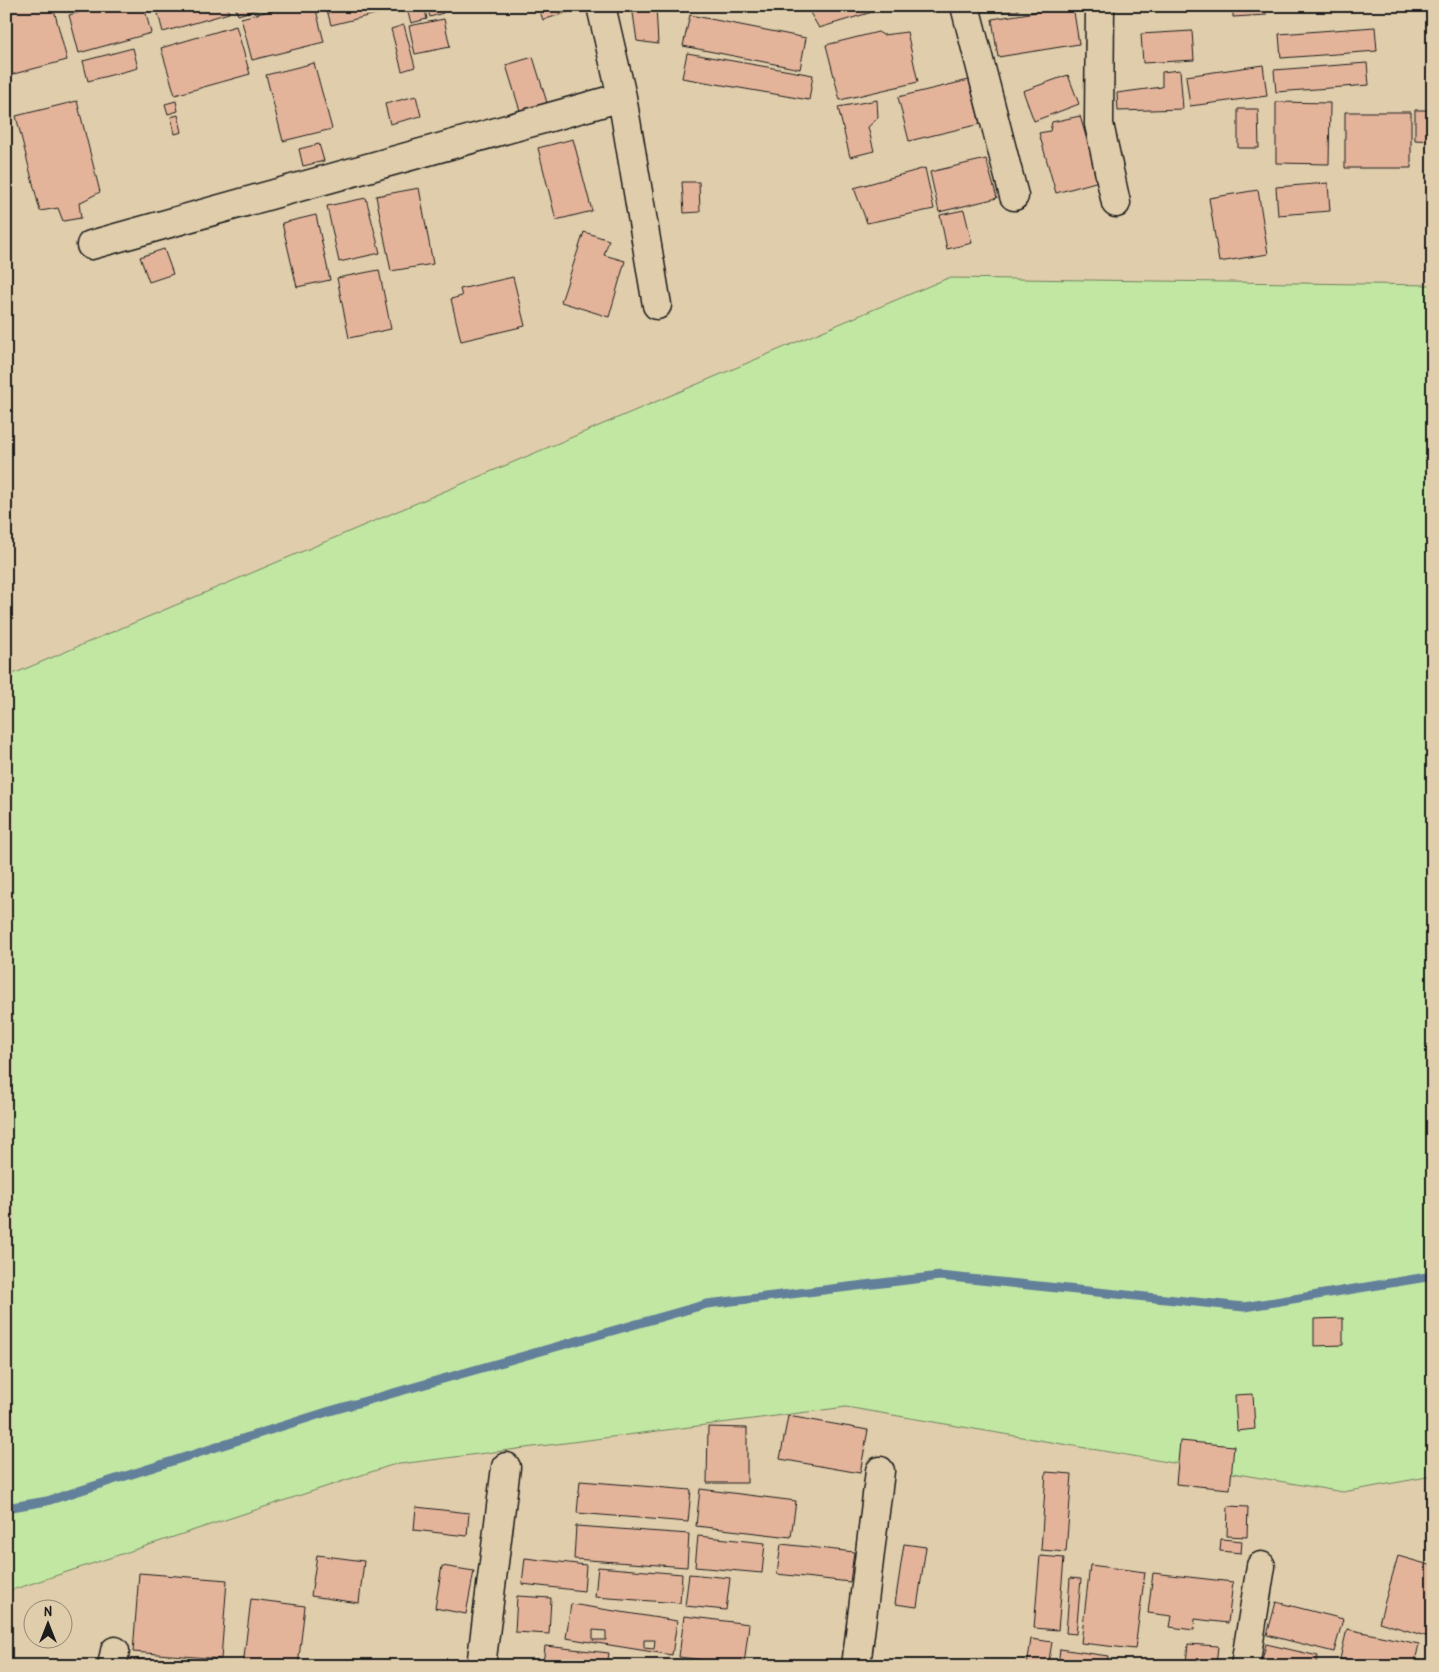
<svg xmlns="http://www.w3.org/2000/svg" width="1439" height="1672" viewBox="0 0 1439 1672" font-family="'Patrick Hand',sans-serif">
<rect width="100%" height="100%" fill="#dfcdab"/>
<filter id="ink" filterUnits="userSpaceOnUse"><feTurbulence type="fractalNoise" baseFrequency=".02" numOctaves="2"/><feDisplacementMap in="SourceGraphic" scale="10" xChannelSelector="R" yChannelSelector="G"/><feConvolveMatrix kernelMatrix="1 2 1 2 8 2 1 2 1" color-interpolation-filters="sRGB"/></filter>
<g filter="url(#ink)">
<!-- green -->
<path fill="#c2e7a2" stroke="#6f825f" d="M948 278 1433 285V1476L1343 1492 846 1407 392 1465 6 1592V677Z"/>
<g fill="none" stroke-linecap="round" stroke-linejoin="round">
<!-- stream -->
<path stroke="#63809a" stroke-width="9" d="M6 1508 47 1501 330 1411 707 1304 940 1276 1244 1307 1433 1276"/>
</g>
<!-- building -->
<path fill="#e4b49a" stroke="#1c1c1c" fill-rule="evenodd" d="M6 6H53L67 60 6 76Z
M103 6H144L151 33 79 53 69 15Z
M156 6H227L229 13 163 32Z
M235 6H268L238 15Z
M289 6H315L324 42 252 60 241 18Z
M326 6H395L396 9 331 25Z
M406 6H424L427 19 411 23Z
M427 6H442L443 13 430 17Z
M538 6H587L543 20Z
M632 6H656L658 44 637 41Z
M808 6H881L882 9 819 28 809 11Z
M979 6H1018V11H979Z
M1073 6 1079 44 998 57 992 19Z
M1233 6H1265L1266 15 1233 17Z
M690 15 806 38 800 69 683 46Z
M444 19 450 47 415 54 409 26Z
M404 25 415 67 402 71 391 29Z
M236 26 250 74 175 95 161 48Z
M1375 27 1377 51 1281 58 1279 34Z
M1192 31 1194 60 1143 63 1141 34Z
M878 32 883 35 907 32 918 82 840 100 826 45Z
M133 48 138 68 88 81 83 61Z
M687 53 813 75 809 100 682 78Z
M533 57 548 106 521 114 506 65Z
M314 63 332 129 283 141 266 75Z
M1367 63 1369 85 1276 92 1274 70Z
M1263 65 1267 96 1190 106 1186 76Z
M1180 70 1183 109 1118 111 1117 93 1162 87V72Z
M1068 75 1079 104 1034 121 1023 91Z
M969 80 980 124 909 141 898 97Z
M416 96 421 116 390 124 385 104Z
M877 100 878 118 868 127 874 151 850 157 838 107Z
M77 101 100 192 79 203 81 218 63 221 58 208 40 211 16 116Z
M176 101 178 111 168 114 165 104Z
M1276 102 1330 103 1329 164 1276 163Z
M1238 109H1258L1259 148H1238Z
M1415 110H1433V141L1415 140Z
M1345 112H1411V168H1345Z
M178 115 182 132 175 134 171 117Z
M1080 116 1099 181 1056 193 1039 133 1050 131 1052 122Z
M573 139 592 211 556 220 538 148Z
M319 144 324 161 303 166 299 149Z
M986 159 997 198 939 212 930 172Z
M925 168 934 209 867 223 854 188Z
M682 182H699L700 212 684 213Z
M1328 183 1330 211 1278 215 1276 187Z
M419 188 433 264 391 271 376 196Z
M1258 190 1268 254 1219 262 1209 198Z
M366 198 380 253 339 262 327 206Z
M964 210 972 243 947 249 940 215Z
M316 215 330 280 297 287 282 223Z
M584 232 609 240 604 255 625 261 609 317 561 302Z
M164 249 173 274 149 282 140 257Z
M379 270 391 329 349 338 337 278Z
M513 277 525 326 461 341 451 299 462 296 460 289Z
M6 671 11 685 6 687Z
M1343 1318V1345L1314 1346V1319Z
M1253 1394 1255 1429 1237 1431 1235 1395Z
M788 1416 868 1430 860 1473 780 1459Z
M708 1427 747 1428V1483H707Z
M1180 1441 1234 1446 1230 1489 1176 1484Z
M1046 1472 1072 1474 1066 1552 1041 1550Z
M580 1481 691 1490 688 1522 577 1513Z
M700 1489 796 1501 791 1537 696 1526Z
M1228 1506 1248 1507 1247 1537 1227 1536Z
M416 1507 469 1513 467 1536 414 1530Z
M576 1526 689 1534 687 1567 574 1559Z
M698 1536 765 1543 762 1573 695 1567Z
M1221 1539 1242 1541 1241 1553 1220 1551Z
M781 1544 854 1552 850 1582 777 1574Z
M904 1544 926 1547 917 1607 895 1604Z
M317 1555 364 1561 359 1603 311 1596Z
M1040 1556 1064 1558 1058 1630 1034 1628Z
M1398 1556 1433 1566V1624L1429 1637 1379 1622Z
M525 1558 586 1565 584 1591 522 1584Z
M1090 1565 1145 1572 1135 1649 1081 1643Z
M442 1566 474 1571 466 1614 435 1608Z
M598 1567 682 1574 680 1603 595 1597Z
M139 1573 227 1580 221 1659 133 1652Z
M1153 1573 1233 1582 1228 1623 1195 1619 1194 1630 1170 1627 1172 1616 1148 1613Z
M689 1574 730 1578 726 1610 685 1606Z
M1070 1578 1081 1579 1076 1634 1066 1633Z
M517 1596 551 1598 549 1634 515 1632Z
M251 1599 305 1606 298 1666H243Z
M1276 1602 1343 1619 1334 1652 1267 1635Z
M571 1604 677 1621 672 1655 566 1638ZM593 1630 606 1631V1640H593ZM644 1640H655L654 1649 644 1648Z
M684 1616 749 1624 744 1665 679 1657Z
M1347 1629 1419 1644 1414 1666H1370L1340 1659Z
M1031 1639 1052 1642 1048 1666H1027Z
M1188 1644 1218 1646 1216 1666 1186 1663Z
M1266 1644 1318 1656 1316 1666H1287L1262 1660Z
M545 1646 609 1653 607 1666H543Z
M1060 1649 1108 1656 1107 1666H1058Z
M136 1659 184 1666H135Z"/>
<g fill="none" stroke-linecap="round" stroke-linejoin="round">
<!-- minor casing -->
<g stroke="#1c1c1c" stroke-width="31">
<path id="minor" d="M601 6 622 97 657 305
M965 6 1014 196
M1100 6 1099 124 1116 203
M91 245 622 97
M112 1666 115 1651
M481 1666 506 1467
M856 1666 880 1471
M1245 1666 1261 1566"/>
</g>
<!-- minor -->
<use href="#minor" stroke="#dfcdab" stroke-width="28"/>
</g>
</g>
<!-- margin -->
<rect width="1439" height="1672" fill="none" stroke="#dfcdab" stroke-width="25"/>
<rect x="12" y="12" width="1414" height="1647" fill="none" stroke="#1c1c1c" stroke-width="2" filter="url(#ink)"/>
<!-- north arrow -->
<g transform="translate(48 1624)"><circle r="24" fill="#dfcdab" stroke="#918672"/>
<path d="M0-4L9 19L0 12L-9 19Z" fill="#1c1c1c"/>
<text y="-8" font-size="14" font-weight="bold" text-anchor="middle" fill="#1c1c1c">N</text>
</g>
</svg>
